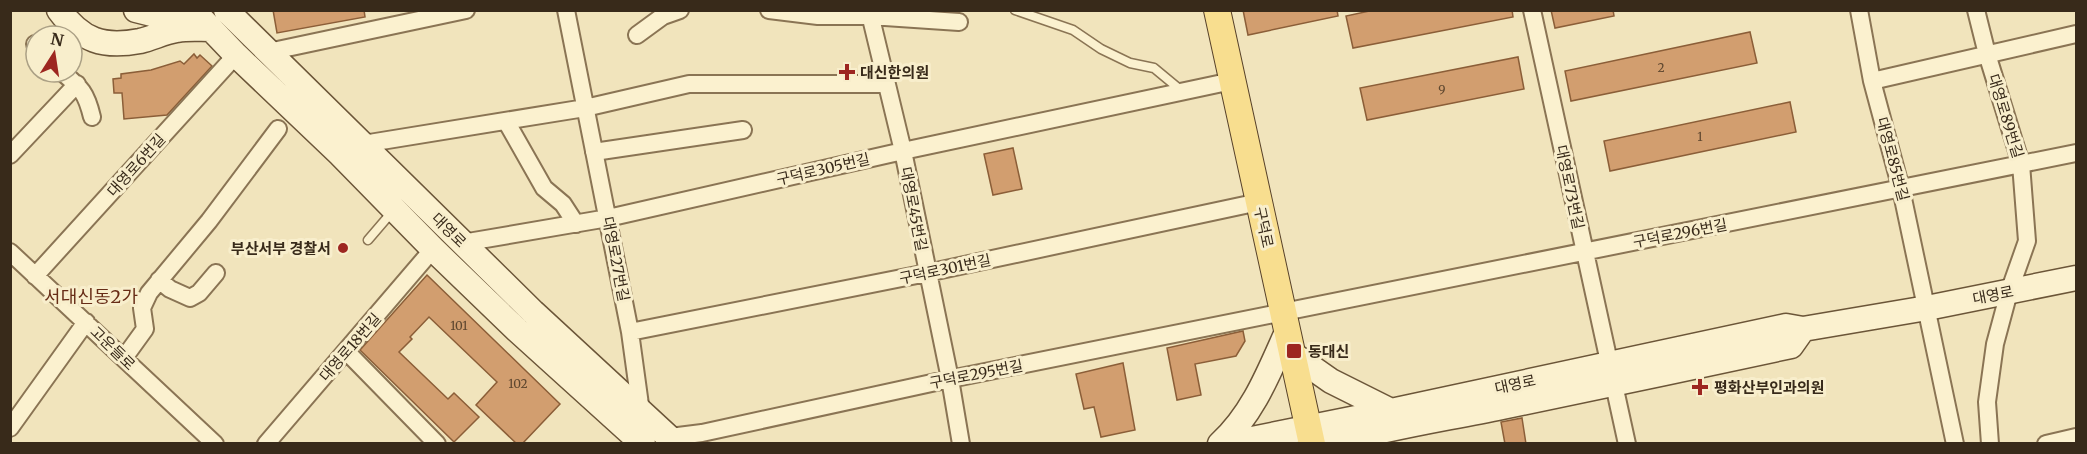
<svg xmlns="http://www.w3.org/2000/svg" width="2087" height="454" viewBox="0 0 2087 454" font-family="Merriweather,'Noto Sans KR',serif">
<rect width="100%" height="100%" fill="#f1e4bc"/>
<!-- building -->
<path fill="#d29e6f" stroke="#8b5e38" stroke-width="1.5" d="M273 10H364L365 17 277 33Z
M1243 10H1337L1338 16 1248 35Z
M1374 10H1512L1513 17 1353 48 1346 16Z
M1551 10H1613L1614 16 1555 28Z
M1750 32 1757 63 1571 101 1565 71Z
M194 54 197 58 200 55 212 66 167 115 124 119 122 93H114L113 79 121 78V74L151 70 180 61 184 64Z
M1518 57 1524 89 1367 120 1360 88Z
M1790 102 1796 132 1610 171 1604 141Z
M1013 148 1022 189 993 195 984 154Z
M427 275 560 404 522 444H517L476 405 497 382 429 317 410 337 412 339 399 352 448 399 454 393 479 417 454 442 360 350Z
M1243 331 1245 341 1236 356 1195 364 1201 395 1177 400 1167 348Z
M1123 363 1135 430 1101 437 1094 407 1084 409 1076 374Z
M1522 418 1526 444H1505L1501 422Z"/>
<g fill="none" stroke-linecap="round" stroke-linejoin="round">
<!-- service casing -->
<g stroke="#8a7454" stroke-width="11">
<path id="service" d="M1015 10 1073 30 1101 49 1130 63 1154 68 1183 92
M368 240 392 212"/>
</g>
<!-- minor casing -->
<g stroke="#8a7454" stroke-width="20">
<path id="minor" d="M566 10 630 332 641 412
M769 10 818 16H870L959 22
M869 10 903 151 950 379 961 444
M1532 10 1627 444
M1859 10 1872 81 1901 189 1955 444
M1976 10 1987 54 2021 164 2027 241 2009 292 1995 344 1987 402 1990 444
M637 35 663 16 680 10
M35 44 36 45
M268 52 466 10
M62 72C81 88 86 92 92 117
M1872 81 2076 34
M506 121 544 188 563 204 576 224
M363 144 585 108 689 84H885
M594 152 743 130
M10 155 77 84
M462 243 608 218 903 151 1232 81
M10 252 215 444
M35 276 236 55
M159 280 170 289 190 298 199 293 216 273
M630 332 927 273 1259 202
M346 351 437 444
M124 358 145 329 142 308 149 293 209 221 278 129
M10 428 86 322
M665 443 670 437 702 433 950 379 2076 153
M266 444 433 249
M2046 444 2076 437"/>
</g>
<!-- secondary casing -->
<g stroke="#6b5538" stroke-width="27">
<path id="secondary" d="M59 10C82 41 103 48 140 41 153 38 164 32 177 30 187 28 199 29 210 29
M136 10 192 24
M193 10 236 55 340 154 433 249 517 330 643 444
M226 10 533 312 676 444
M1291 353 1331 381 1391 411
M1220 444C1253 414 1269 372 1287 332
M1227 444 1391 411 1786 326 1803 329 1927 308 2076 278
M1328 444C1385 428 1444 419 1502 407 1598 387 1695 367 1791 346L1803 329"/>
</g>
<!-- primary casing -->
<g stroke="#574129" stroke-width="28">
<path id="primary" d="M1217 10 1312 444"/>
</g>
<!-- service -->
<use href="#service" stroke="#fbf1cf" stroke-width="8"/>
<!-- minor -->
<use href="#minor" stroke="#fbf1cf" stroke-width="16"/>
<!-- secondary -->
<use href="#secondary" stroke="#fbf1cf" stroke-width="24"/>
<!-- primary -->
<use href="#primary" stroke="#f8de8f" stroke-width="26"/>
</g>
<!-- markers -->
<g fill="#9d2620" stroke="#f8eecc" stroke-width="2">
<path d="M844 63h6v6h6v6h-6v6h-6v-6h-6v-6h6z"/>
<circle cx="343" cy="248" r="6"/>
<rect x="1286" y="343" width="16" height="16" rx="3"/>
<path d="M1697 378h6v6h6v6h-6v6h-6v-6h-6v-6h6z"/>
</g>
<g text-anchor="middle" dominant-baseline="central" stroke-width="6" stroke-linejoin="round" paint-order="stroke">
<!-- number labels -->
<g font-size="12" fill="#5e472f">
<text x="1661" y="67">2</text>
<text x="1442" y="89">9</text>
<text x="1700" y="136">1</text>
<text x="459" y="325">101</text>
<text x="518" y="383">102</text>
</g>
<!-- poi labels -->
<g font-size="15" font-weight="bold" fill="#382a1a" stroke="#f8eecc" text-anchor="start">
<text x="860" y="72">대신한의원</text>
<text x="331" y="248" text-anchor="end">부산서부 경찰서</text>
<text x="1308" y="351">동대신</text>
<text x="1714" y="387">평화산부인과의원</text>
</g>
<!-- street labels -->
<g font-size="15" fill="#382a1a" stroke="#f8eecc">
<text transform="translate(2006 116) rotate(73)">대영로89번길</text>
<text transform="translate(1893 159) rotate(75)">대영로85번길</text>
<text transform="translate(136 165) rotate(-48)">대영로6번길</text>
<text transform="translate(823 169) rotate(-13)">구덕로305번길</text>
<text transform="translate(1570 187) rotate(78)">대영로73번길</text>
<text transform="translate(914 209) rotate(79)">대영로45번길</text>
<text transform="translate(1264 227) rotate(78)">구덕로</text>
<text transform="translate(449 230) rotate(45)">대영로</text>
<text transform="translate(1680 233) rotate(-11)">구덕로296번길</text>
<text transform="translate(616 259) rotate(79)">대영로27번길</text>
<text transform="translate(945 269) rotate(-12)">구덕로301번길</text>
<text transform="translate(1993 295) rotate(-11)">대영로</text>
<text transform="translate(350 347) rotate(-49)">대영로18번길</text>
<text transform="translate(113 348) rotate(44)">고운들로</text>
<text transform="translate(976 374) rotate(-11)">구덕로295번길</text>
<text transform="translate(1515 384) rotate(-12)">대영로</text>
</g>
<!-- quarter labels -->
<g font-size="18" fill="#672c16" stroke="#f8eecc">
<text x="91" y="296">서대신동2가</text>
</g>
</g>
<!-- border -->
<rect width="2087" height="454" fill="none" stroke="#382a1a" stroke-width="24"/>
<!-- north arrow -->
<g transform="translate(54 54) rotate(12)"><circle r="28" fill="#f8eecc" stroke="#aba085" stroke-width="1.5"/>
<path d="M0-4.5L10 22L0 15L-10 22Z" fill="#9d2620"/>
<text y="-9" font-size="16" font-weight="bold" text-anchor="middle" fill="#382a1a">N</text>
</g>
</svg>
